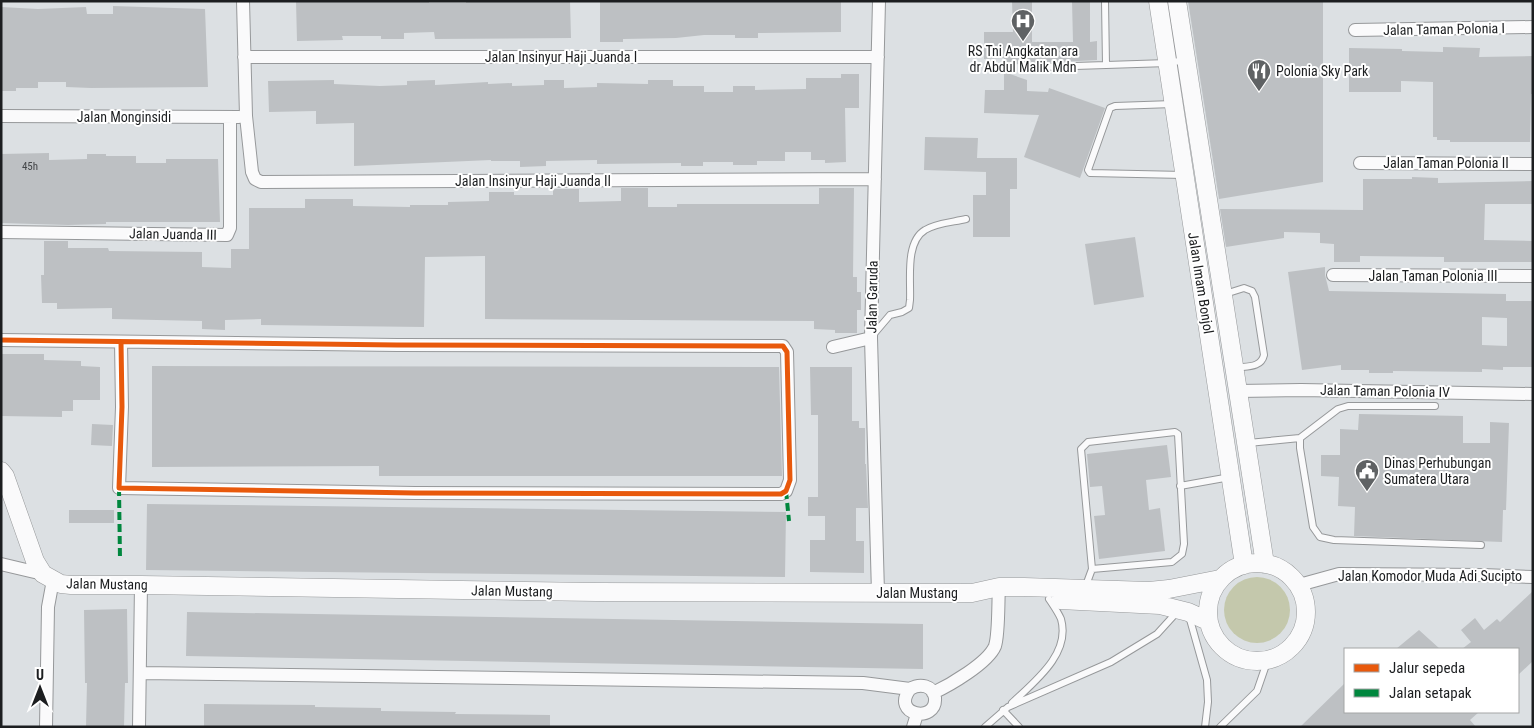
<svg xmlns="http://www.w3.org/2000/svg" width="1534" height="728" viewBox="0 0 1534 728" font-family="'Roboto Condensed',sans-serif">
<rect width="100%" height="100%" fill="#dce0e3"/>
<!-- green -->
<path fill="#c4c8ac" d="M1224 610a33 33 0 1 1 66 0a33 33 0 1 1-66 0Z"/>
<!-- building -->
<path fill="#bdc0c3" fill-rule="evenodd" d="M296 1H429V3H466V1H570L571 38 435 39 434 32 404 33V39H381V36H342L343 40 297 41Z
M600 1H841V32L758 33V38H735V35H704L676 38 623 39V42H600Z
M1012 1H1032V42H1073L1072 1H1090V42L1097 41V60L1004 65V58L984 59V32H1013Z
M1188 1H1323V182L1219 199Z
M113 6 205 9 208 87 91 88 66 87V82H38V88H16V91H1V7L38 9 86 7 87 14H113Z
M1443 47 1480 48 1479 57 1533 56V94H1531L1530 142H1450V140H1437V137H1433V82L1401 81V92H1349V48L1402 49V51L1443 52Z
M1004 72 1027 80V91L1048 92 1049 88 1105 108 1080 178 1024 157 1039 115 984 113 985 90H1004Z
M841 74H859V108H845L846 162 825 163V160H811V152H785V161H757V165H733V162H703V166H681V163L597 164V160L546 161V166L520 167V161H491V160L354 166V123L316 124V111L269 112 268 81 334 80V84L380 86 407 85V81L435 80V85L488 82V84L512 83V86L544 85V80H564V88L597 87V83L648 84V80H673V86H704V92H733V86H755V90L806 89V78H841Z
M925 137 978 138 977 158H1017V189H1010V237H973V195H986V172L924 170Z
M49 153V160L87 159V154H106V156H136V163H166V159H218L220 222H106V224L68 225 1 223V154Z
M1412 177 1438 178V183L1533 181V204H1485L1484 240 1533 241V262H1444V257L1360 256V262H1334V244L1320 243V233L1284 232V238L1226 247 1220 209 1363 210V179H1412Z
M621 188H648V207H677V204H819V188H854L853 277H857V292H861V310H857V333H835V330L814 329V321L485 319V256L425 257 424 327 261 325V319L225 320V330L202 329V321L112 319V308L57 309V303H42L41 275H44V241H68V248H108L109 251 202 252V267L231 268V249H249V208H305V199H353V206L410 207V205H448V202L489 201V192H514V195H553V189H579V202L621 201Z
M1135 237 1144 297 1094 305 1085 244Z
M1325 267V275L1329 291 1506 294V301H1533V367H1503V370L1482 369V372L1393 371V373H1369V370H1341V365L1302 370 1288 272ZM1482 317 1507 318V346L1482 345Z
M1 354H44V360L81 361V366L100 367V400H73V411H62V417L1 416Z
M152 366 779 367 782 476H379V466L152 467Z
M810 367H852V421H859V428H865V464H866L868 508H856V541H864V573L810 572V540H825V516H808V497H818V415H811Z
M1359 414 1463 416V443H1490V422L1509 423 1506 510H1503L1502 542 1354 536 1355 507 1338 506 1339 477 1321 476V455H1340V429L1358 430Z
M92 424 113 425 112 446 91 445Z
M1167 445 1171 477 1146 480 1149 510 1160 508 1165 551 1099 559 1094 516 1105 515 1102 486 1090 487 1087 454Z
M147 504 786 512 785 577 146 570Z
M69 510H114V523H69Z
M1533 591V661L1518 675V649H1462L1471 642 1461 630 1475 618 1484 630 1497 619 1500 622Z
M127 609 128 683H125L124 727H86L87 683H85L84 610Z
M187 612 923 624V669L186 656Z
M1419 630 1440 649H1396Z
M1345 683V712H1479L1470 720 1476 727H1300Z
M204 704 315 705V707L381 708V711L456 712 455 714 550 715V727H204Z"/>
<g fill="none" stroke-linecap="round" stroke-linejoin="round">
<!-- lane casing -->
<g stroke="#96989a" stroke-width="8">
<path id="lane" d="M1105 1 1106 65
M1044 67 1168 63 1185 60
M1173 104 1115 106 1110 108 1088 170 1090 173 1184 175
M1225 294 1244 288 1252 291 1255 297 1264 355C1261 368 1247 366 1235 368
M873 335 890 315 902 312 909 308 910 300C911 280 905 242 925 230 936 223 954 222 966 219
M1300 438 1338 409 1348 406H1435
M1248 443 1300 438V448L1313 527 1320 537 1334 540 1481 545
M1180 486 1230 477
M1085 588 1092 569 1081 449 1088 442 1175 432 1178 434 1184 544 1182 554 1172 562 1092 569
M1189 616 1207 680 1208 702 1205 727
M1012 703C1034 682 1071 654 1061 619 1058 612 1053 605 1049 599
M1003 710 1019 727
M985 727 1008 707 1111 662 1157 634 1177 612
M1220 727 1257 691 1267 662"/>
</g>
<!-- street casing -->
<g stroke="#96989a" stroke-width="14">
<path id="street" d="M243 1 246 116 252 172 255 179 261 182 875 179
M1355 30 1533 27
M244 57H878
M1 116 239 117
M1360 163 1533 164
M1 232 227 235 230 228V118
M1333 275 1533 276
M1 340 397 345 783 346 787 352 790 480 786 491 781 494 415 493 119 488 122 407 121 342
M833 347 871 338
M1237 391 1301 390 1533 394
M1 564 43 574
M1299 585 1339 574 1483 575 1533 577
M878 593 871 338 879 1
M141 673 863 683 910 689C920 683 933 685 935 698 937 724 890 715 910 689
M933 693C950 685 988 663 995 646 999 634 998 601 999 587
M46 727 48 607 53 580
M139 727 141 585
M913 727 917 714"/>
</g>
<!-- secondary casing -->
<g stroke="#96989a" stroke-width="19">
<path id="secondary" d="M1158 1 1244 565
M1177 1 1265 564
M1 471 5 476 35 561 43 574 61 584 71 585H141L596 592 972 593 999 587H1024L1149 591 1169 589 1220 579
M1208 612a49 49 0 1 1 98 0a49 49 0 1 1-98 0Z
M1060 600 1160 605 1188 612 1208 621"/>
</g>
<!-- lane -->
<use href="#lane" stroke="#fafafb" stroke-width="6"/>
<!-- street -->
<use href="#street" stroke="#fafafb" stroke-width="12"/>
<!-- secondary -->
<use href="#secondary" stroke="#fafafb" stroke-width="18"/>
<!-- quiet -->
<path stroke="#00873e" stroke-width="4" stroke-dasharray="8 4" stroke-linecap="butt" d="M119 488 120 560
M786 491 789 521"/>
<!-- cycleway casing -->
<g stroke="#fff" stroke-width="8">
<path id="cycleway" d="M1 340 397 345 783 346 787 352 790 480 786 491 781 494 415 493 119 488 122 407 121 342"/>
</g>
<!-- cycleway -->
<use href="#cycleway" stroke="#e8590c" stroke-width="5"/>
</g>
<!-- icons -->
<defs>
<g id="hospital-pin" transform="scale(1.25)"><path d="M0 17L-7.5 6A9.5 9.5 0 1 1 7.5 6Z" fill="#5f6264" stroke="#fff"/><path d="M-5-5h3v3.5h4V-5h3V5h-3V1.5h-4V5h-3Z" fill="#fff"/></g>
<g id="restaurant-pin" transform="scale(1.25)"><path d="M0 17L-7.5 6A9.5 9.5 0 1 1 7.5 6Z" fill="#5f6264" stroke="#fff"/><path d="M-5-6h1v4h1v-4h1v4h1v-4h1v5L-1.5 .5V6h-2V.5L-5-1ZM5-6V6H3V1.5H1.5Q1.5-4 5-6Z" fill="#fff"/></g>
<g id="civic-pin" transform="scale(1.25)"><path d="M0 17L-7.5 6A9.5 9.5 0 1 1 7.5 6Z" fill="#5f6264" stroke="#fff"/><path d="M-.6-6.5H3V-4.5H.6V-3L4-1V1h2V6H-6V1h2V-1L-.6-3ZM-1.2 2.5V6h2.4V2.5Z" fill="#fff"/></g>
</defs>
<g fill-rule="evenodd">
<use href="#hospital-pin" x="1023" y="21"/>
<use href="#restaurant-pin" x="1259" y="71"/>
<use href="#civic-pin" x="1367" y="471"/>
</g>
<g text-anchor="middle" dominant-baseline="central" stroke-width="4" stroke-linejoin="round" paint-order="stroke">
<!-- number labels -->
<g font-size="11" fill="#444649">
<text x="30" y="166">45h</text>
</g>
<!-- street labels -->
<g font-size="14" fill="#1c1e20" stroke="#fff">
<text transform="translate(1444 29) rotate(-1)">Jalan Taman Polonia I</text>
<text x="561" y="57">Jalan Insinyur Haji Juanda I</text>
<text x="124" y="117">Jalan Monginsidi</text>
<text x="1446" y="163">Jalan Taman Polonia II</text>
<text x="533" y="181">Jalan Insinyur Haji Juanda II</text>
<text transform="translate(173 234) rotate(1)">Jalan Juanda III</text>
<text x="1433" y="276">Jalan Taman Polonia III</text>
<text transform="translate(1201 283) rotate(81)">Jalan Imam Bonjol</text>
<text transform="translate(872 297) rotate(-89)">Jalan Garuda</text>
<text transform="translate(1385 391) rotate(1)">Jalan Taman Polonia IV</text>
<text x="1430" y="576">Jalan Komodor Muda Adi Sucipto</text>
<text transform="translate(107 584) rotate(1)">Jalan Mustang</text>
<text transform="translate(512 591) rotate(1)">Jalan Mustang</text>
<text x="917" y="593">Jalan Mustang</text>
</g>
<!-- poi labels -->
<g font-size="14" fill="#1c1e20" stroke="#fff" text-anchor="start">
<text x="1023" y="51" text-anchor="middle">RS Tni Angkatan ara<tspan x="1023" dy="16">dr Abdul Malik Mdn</tspan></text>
<text x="1276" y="71">Polonia Sky Park</text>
<text x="1384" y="463">Dinas Perhubungan<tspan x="1384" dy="16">Sumatera Utara</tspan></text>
</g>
</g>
<!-- border -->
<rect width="1534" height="728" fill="none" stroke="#1c1e20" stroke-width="5"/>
<!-- legend -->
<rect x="1344" y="648" width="175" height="65" fill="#ffffff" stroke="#a4a5a6"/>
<rect x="1354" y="664" width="25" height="8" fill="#e8590c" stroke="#a4a5a6"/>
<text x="1389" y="673" font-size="15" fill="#1c1e20">Jalur sepeda</text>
<rect x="1354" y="689" width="25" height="8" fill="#00873e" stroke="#a4a5a6"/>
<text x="1389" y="698" font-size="15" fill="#1c1e20">Jalan setapak</text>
<!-- north arrow -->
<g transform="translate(40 688)" stroke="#ffffff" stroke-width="4" paint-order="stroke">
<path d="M0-4L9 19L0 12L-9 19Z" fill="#1c1e20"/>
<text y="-8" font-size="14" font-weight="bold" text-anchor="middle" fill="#1c1e20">U</text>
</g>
</svg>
